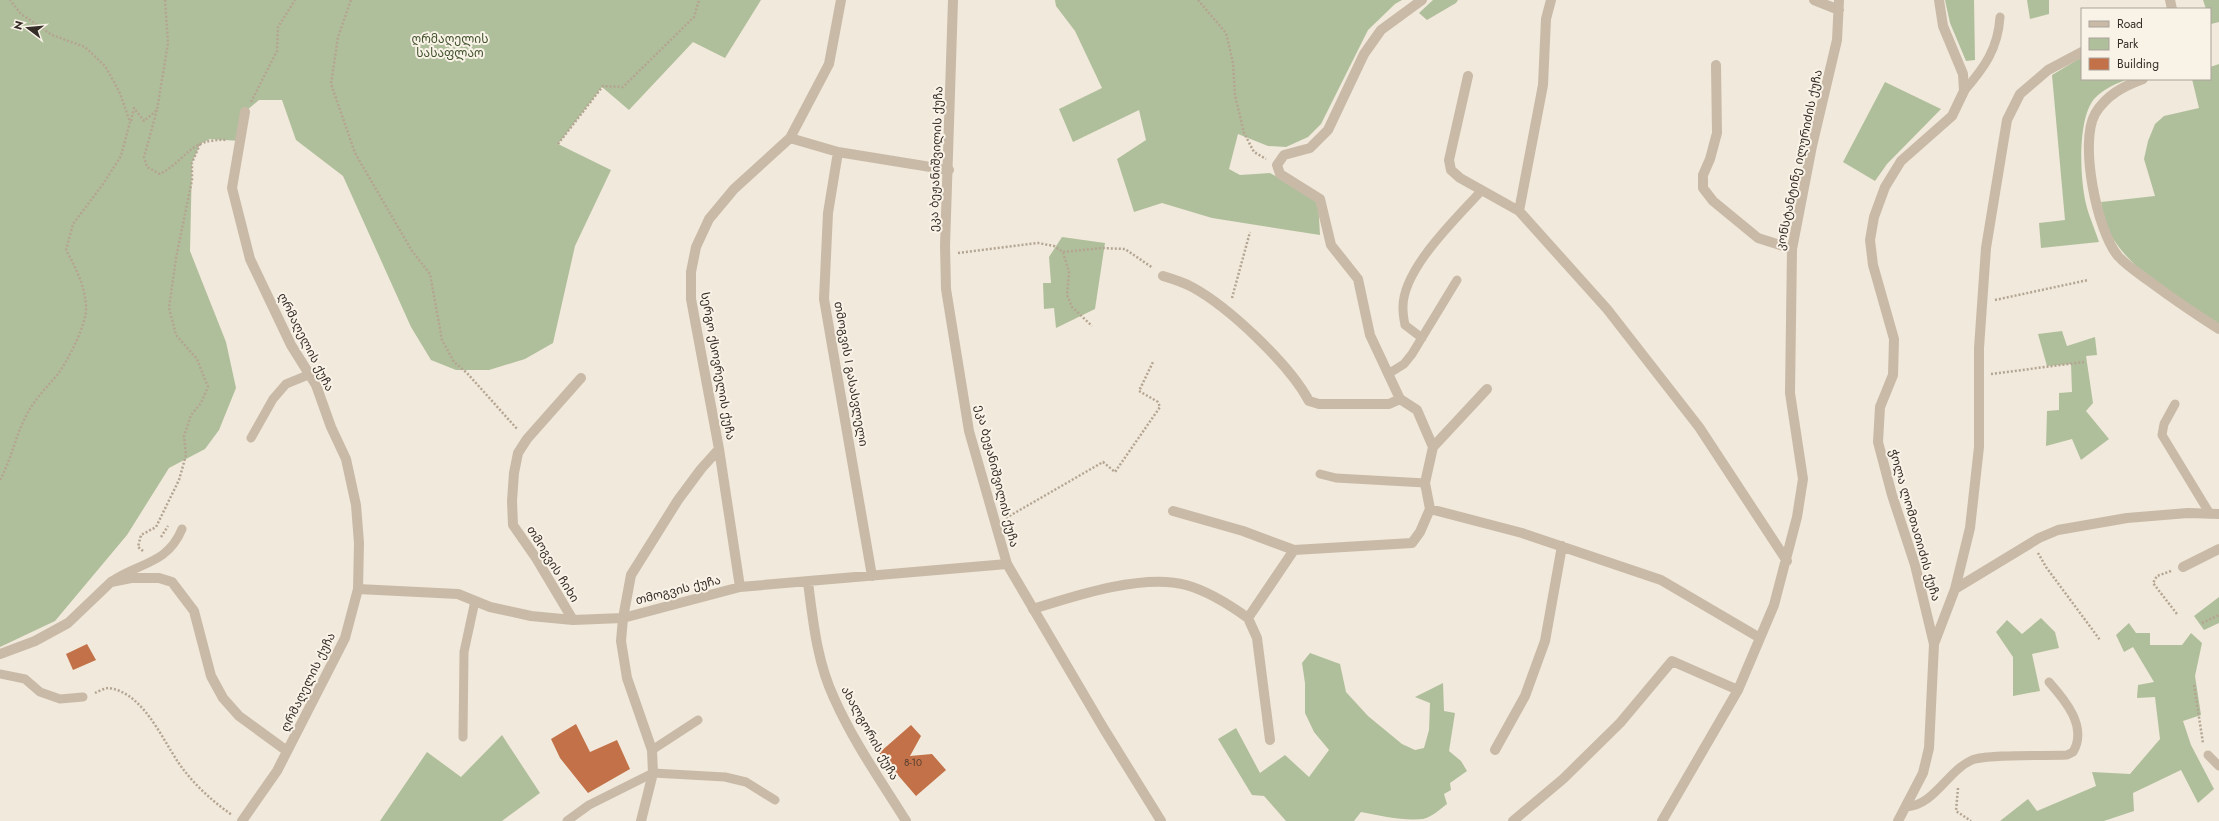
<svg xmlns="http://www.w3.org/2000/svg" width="2219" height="821" viewBox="0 0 2219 821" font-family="Jost,'Noto Sans Georgian',sans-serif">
<rect width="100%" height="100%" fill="#f1e9db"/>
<!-- green -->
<path fill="#b0bf9b" d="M0 0H761L725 58 693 42 629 110 602 87 558 144 611 170 575 246 553 343 525 359 489 370H456L431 360 411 327 343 176 296 140 282 100H259L246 111 240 141 210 139 200 144 192 163 190 251 226 342 236 388 219 430 205 449 169 468 127 535 55 621 0 647Z
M1055 0H1402L1395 4 1368 30 1321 124 1308 137 1286 147 1268 146 1238 134 1229 169 1240 175 1270 173 1318 200 1320 235 1212 218 1162 203 1134 212 1117 159 1146 140 1139 110 1073 142 1059 109 1102 88 1075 31 1056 6Z
M1433 0H1458L1456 3 1427 20 1419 13Z
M1945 0H1974L1975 60 1966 61 1950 23Z
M2027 0H2049V14L2030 19Z
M2203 0H2219V22L2211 24 2210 9H2206Z
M2082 57V79H2129C2118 82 2102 90 2094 99 2077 120 2080 179 2086 204 2089 217 2095 229 2099 242L2041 248 2039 223 2065 220 2052 75Z
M2219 64V325C2181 301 2131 272 2109 232 2105 224 2103 212 2101 202L2155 196 2144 159 2148 141 2155 124 2164 116 2199 108 2192 79H2210V67Z
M1885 82 1941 109 1887 164 1875 181 1843 162Z
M1062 237 1105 243 1095 309 1056 328 1054 308 1044 309 1043 283H1051L1049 257Z
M2062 331 2067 346 2095 337 2097 355 2086 356 2093 403 2086 411 2109 439 2081 460 2072 439 2046 446 2047 411 2059 410V393L2072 392 2071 364 2047 366 2038 334Z
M2219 597V623L2204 630 2194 616Z
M2041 618 2055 632 2059 648 2032 654 2040 691 2013 696V657L1996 632 2007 620 2022 634Z
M2129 623 2136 633H2150V645H2182L2191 633 2202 643 2195 676 2201 715 2183 721 2191 745 2214 789 2198 803 2181 770 2133 793 2134 811 2104 821H2000L2028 799 2037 811 2096 786 2092 772 2130 774 2160 739 2155 697 2137 698 2138 685 2154 682 2133 647 2124 652 2116 635Z
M1310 653 1340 664 1346 692 1368 716 1402 744 1415 750 1424 748 1429 730 1430 703 1415 697 1443 683 1444 711 1455 713 1449 751 1461 761 1467 771 1450 783 1451 790 1444 794 1447 804C1440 809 1432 817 1423 819 1403 821 1381 816 1361 812L1354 821H1286L1264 796 1252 795 1218 739 1236 728 1260 773 1285 755 1309 777 1329 750 1314 732 1305 713V683L1302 663Z
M502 735 540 793 502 821H380L427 752 461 777Z"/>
<!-- building -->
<path fill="#c27148" d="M87 644 96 660 73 670 66 654Z
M576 724 590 752 617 740 630 769 588 793 560 758 551 739Z
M911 725 921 736 910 756 932 754 946 770 916 796 879 753Z"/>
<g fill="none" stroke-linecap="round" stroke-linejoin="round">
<!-- path -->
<path stroke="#b4a492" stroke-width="2.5" stroke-dasharray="2 2" stroke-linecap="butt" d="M351 0 338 37 331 84 355 153 412 251 430 274 442 340 454 362 467 373 518 430
M1198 0 1226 33 1233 63 1235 95 1244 133 1254 152 1266 159
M251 102 277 51 278 27 295 0
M157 110 144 157 147 167 160 174C188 159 189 138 227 140
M131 121 134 108 144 121 157 110 168 43 165 0
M558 144 603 86 623 87 694 17 699 0
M1063 252 1102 248 1125 249 1153 268
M958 253 1038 243 1054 246 1063 252 1069 272 1067 295 1072 307 1092 326
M1232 298 1250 232
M1995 300 2088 280
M1991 374 2084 362
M0 480C11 460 15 438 25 418 33 401 46 388 58 374 68 360 87 324 86 307 85 286 76 268 66 250L73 224 103 184 121 156 130 122 119 91 105 66 85 47 52 35 21 14 10 0
M1006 518 1103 462 1115 472 1160 407 1158 402 1139 391 1153 362
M161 537 168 526
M143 551 138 547 141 535 156 527 179 480 186 455 184 436 191 415 201 403 208 387 197 359 176 335 169 308 176 258 192 180V163L200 144
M2038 553 2046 567 2100 640
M2171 571 2157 576 2153 583 2177 614
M2202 623 2219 615
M2194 685 2203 743
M95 693C99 691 105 688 109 688 148 694 165 749 187 774 200 790 215 803 232 815
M1958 788 1956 811 1971 821"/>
<!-- service -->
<path stroke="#c9baa7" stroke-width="9" d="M1964 91C1984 68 1998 49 2000 17
M1422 338 1405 325C1404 320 1403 314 1403 309 1401 270 1457 218 1482 190
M1388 374 1404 364 1412 354 1457 280
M2175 404 2164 424 2162 435 2210 514
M251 438 273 399 286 384 308 375
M1320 474 1336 478 1425 483
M112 581C139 562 167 565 182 529
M0 674 25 679 40 692 60 699 83 697
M463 737 464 652 475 601
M652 750 698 720
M2208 755 2219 766
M1906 807C1935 805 1947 771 1972 760 1988 754 2046 756 2067 755L2073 752C2088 727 2065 700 2049 682
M567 821 589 805 653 773 725 777 746 782 775 800"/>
<!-- minor -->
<path stroke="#c9baa7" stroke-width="10" d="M1422 0 1381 30 1364 54 1328 130 1310 148 1284 155 1277 165 1280 174 1320 199 1331 245 1358 279 1370 335 1400 399 1417 410 1433 447
M1814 0 1839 10
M2170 0 2172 9
M1716 65 1717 133 1710 159 1703 175V188L1713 201 1758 238 1792 249
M1468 76 1449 160 1451 170 1460 178 1519 211 1607 309 1699 427 1787 561
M2143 79C2124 86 2106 95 2095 114 2079 143 2097 231 2118 256 2127 266 2138 273 2149 281 2172 298 2195 314 2219 329
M790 138 838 152 949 170
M838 152 828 213 824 299 872 576
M1519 211 1543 85 1546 19 1551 0
M1163 276C1173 279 1183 282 1192 287 1229 307 1289 364 1309 401L1319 404H1389L1400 399
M1430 509 1522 533 1661 580 1760 638
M1173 511 1243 531 1294 550
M2183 567 2219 549
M808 582C813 621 817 662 834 698 853 741 881 781 906 821
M740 587 719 449 691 299V272L696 247 709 219 734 189 790 138 829 64 841 0
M358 589 458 594 490 607 531 616 573 620 623 618 740 587 1007 564
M1955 589 2039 538 2058 530 2127 518 2188 513 2219 514
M1033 609C1074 596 1144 573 1186 585 1208 591 1230 605 1248 618
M573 620 536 558 513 525 512 501 514 473 518 453 527 439 581 378
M1934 644 1955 589 1970 528 1979 447V348L1986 248 2007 120 2020 94 2048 70 2082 52
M0 654 35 641 68 623 111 582 131 578H159L172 582 194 611 211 676 223 698 239 716 287 751
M1270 740 1257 638 1248 618 1294 550 1412 543 1420 532 1430 509 1425 483 1433 447 1487 389
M1495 750 1525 696 1545 641 1562 546
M242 821 277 771 345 638 358 589 359 543 356 505 346 459 331 427 316 385 291 345 250 259 232 188 245 112
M641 821 653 773 652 750 627 678 621 641 623 618 631 575 678 500 701 469 719 449
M1513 821 1563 779 1620 723 1672 661 1738 690
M1662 821 1738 690 1774 605 1797 517 1803 479 1790 393 1792 249 1812 146 1837 40 1839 0
M1898 821 1923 773 1929 748 1934 644 1915 565 1892 495 1878 442 1880 407 1893 375 1894 339 1873 265 1870 240 1874 217 1885 187 1901 161 1952 116 1964 91 1963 74 1943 26 1939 0"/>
<!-- tertiary -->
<path stroke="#c9baa7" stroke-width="10" d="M953 0 945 246 946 289 969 431 1007 564 1104 729 1161 821"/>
</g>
<g text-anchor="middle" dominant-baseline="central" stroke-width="4" stroke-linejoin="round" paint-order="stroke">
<!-- number labels -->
<g font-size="10" fill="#583e30">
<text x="913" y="762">8-10</text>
</g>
<!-- park labels -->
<g font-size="12" fill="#41532c" stroke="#f9f2e7">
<text x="450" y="39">ღრმაღელის<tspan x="450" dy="14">სასაფლაო</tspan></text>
</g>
<!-- street labels -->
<g font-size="12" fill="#352d28" stroke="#f9f2e7">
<text transform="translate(936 159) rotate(-88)">ეკა ბეჟანიშვილის ქუჩა</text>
<text transform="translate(1799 160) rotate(-78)">კონსტანტინე ილურიძის ქუჩა</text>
<text transform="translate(306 342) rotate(63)">ღრმაღელის ქუჩა</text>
<text transform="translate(718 366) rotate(80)">სერგო ქსოვრელის ქუჩა</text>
<text transform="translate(851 374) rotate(80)">თმოგვის I გასასვლელი</text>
<text transform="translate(997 476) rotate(76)">ეკა ბეჟანიშვილის ქუჩა</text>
<text transform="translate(1915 525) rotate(74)">ჭოლა ლომთათიძის ქუჩა</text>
<text transform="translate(553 564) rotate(58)">თმოგვის ჩიხი</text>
<text transform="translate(678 590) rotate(-14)">თმოგვის ქუჩა</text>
<text transform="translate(308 682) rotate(-64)">ღრმაღელის ქუჩა</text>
<text transform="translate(870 733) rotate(61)">ახალგორის ქუჩა</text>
</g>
</g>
<!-- legend -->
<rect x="2081" y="8" width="130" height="72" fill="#f9f2e7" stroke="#aba39b"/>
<rect x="2089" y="21" width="20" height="6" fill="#c9baa7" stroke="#aba39b"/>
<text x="2117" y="28" font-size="12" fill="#352d28">Road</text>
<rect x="2089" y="38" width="20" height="12" fill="#b0bf9b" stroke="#aba39b"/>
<text x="2117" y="48" font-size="12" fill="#352d28">Park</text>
<rect x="2089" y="58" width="20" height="12" fill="#c27148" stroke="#aba39b"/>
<text x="2117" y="68" font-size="12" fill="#352d28">Building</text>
<!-- north arrow -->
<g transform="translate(28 28) rotate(286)" stroke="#f9f2e7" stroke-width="3" paint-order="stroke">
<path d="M0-3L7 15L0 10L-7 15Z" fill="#352d28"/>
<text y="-6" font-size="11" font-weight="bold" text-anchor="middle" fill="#352d28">N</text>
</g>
</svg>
